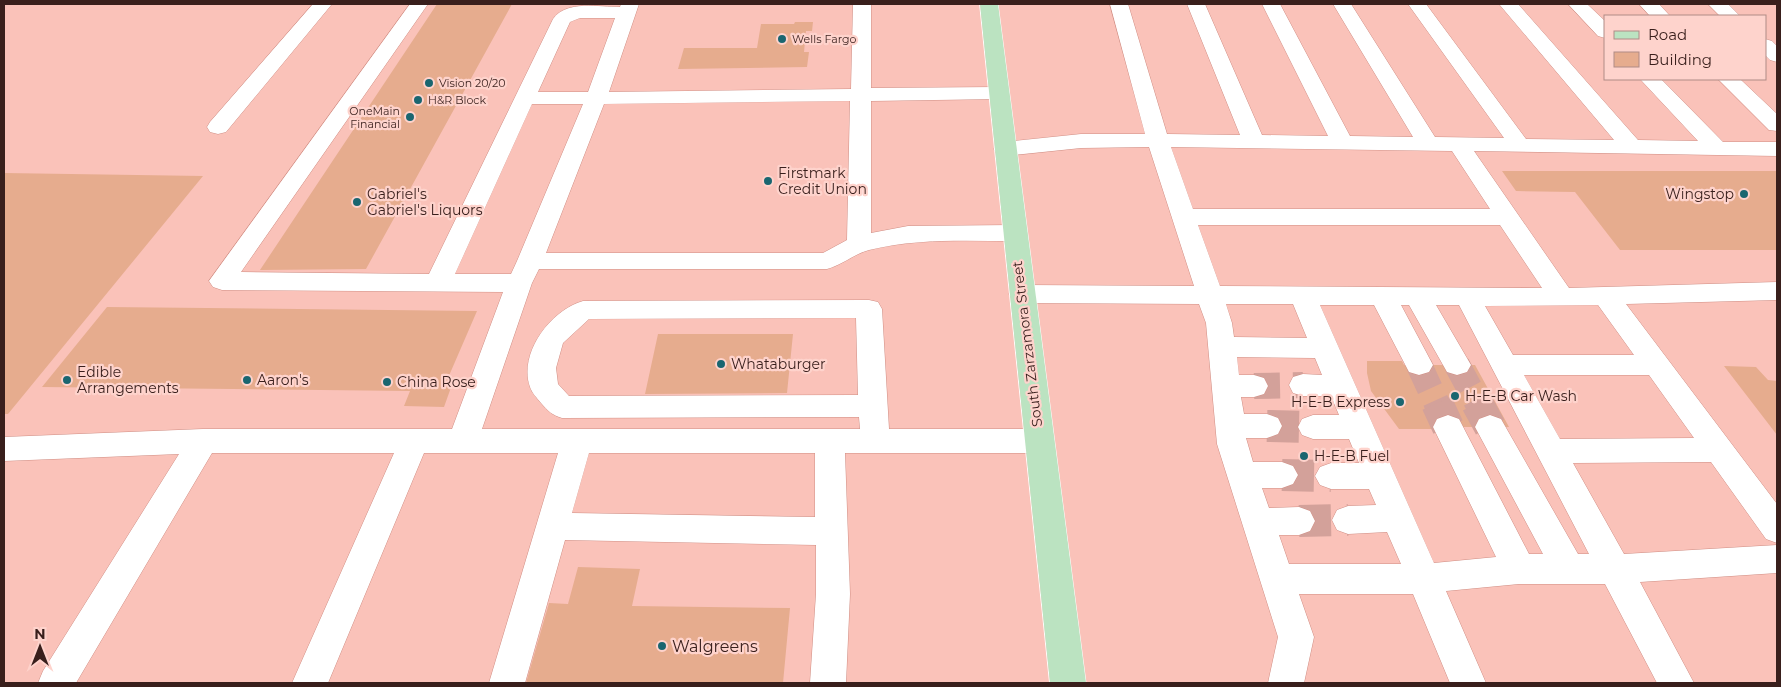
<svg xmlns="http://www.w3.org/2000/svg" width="1781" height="687" viewBox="0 0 1781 687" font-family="Montserrat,sans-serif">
<rect width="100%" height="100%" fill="#fac2b9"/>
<!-- building -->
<path fill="#e6ac8e" d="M437 4H512L366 269 260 270Z
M795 22H813L812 31H806L804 52H809L807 67 678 69 684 48H757L761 24H794Z
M1502 171H1777V250H1620L1575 192 1516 191Z
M4 173 203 176 8 414H4Z
M107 307 477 311 448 378 454 379 444 407 404 406 410 391 42 387Z
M658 334H793L787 393 645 394Z
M1367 361H1402L1404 365H1475L1509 427H1433L1434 429H1399L1371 391 1367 373Z
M1724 366 1756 367 1768 380 1777 381V435Z
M578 567 640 569 632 606 790 608 783 683H526L549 603 568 604Z"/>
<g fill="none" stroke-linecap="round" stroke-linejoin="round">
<!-- minor-tunnel-far1 -->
<path stroke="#d3a19a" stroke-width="26" stroke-dasharray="26 13" stroke-linecap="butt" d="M1419 365 1437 404
M1457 365 1478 404
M1254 386 1303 385"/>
<!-- minor-tunnel -->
<path stroke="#d3a19a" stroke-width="32" stroke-dasharray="32 16" stroke-linecap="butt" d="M1437 403 1448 427
M1477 403 1490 427
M1267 426 1313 427
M1282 475 1331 476
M1299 521 1348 520"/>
<!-- minor casing -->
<g stroke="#d08e84" stroke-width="1">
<path id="minor" d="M313 4H332L226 132 218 134 210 132 207 127 210 122Z
M410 4H428L241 272 429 274 553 19C566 0 600 7 620 7L621 4H639L609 92 851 89 853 4H871V88L999 87 1006 89 1009 93 1006 97 999 99 871 101V233L908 226 1015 225 1024 227 1027 233 1024 239 1015 241C966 241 917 238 869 250 854 254 842 265 827 269H539L532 283 482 429H860L859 417 562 418C552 415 548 411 541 403 537 398 532 393 530 387 518 353 551 310 583 301L869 300 878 302 882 309 889 429H1039L1050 433 1054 441 1050 449 1039 453H845L850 594 846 683H810L816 594V545L565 540 525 683H489L558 453H424L328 683H292L394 453H212L76 683H38L43 671 179 454 4 461V437L203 429H452L503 292 222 290 213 287 209 281ZM580 18H615L588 92H538L570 22ZM850 101 847 240 823 253H546L604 104ZM532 104H583L517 261 511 274H455ZM856 318 858 395 569 396 558 384 556 368 563 343 589 319ZM589 453H815V517L572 513Z
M1110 4H1128L1167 134 1240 135 1187 4H1205L1262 135 1328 136 1262 4H1280L1350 136 1413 137 1333 4H1351L1435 137 1504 138 1408 4H1426L1526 139 1614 140 1499 4H1518L1638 140 1698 141 1640 79H1661L1723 142H1777V156L1474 151 1569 288 1777 282V300L1626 304 1777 504V543L1766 539 1711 462 1573 463 1624 554 1777 545V573L1640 582 1694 683H1657L1605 584H1519L1446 591 1486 683H1450L1413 594H1299L1314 637 1304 683H1268L1278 637 1217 444 1206 323 1199 304 1022 303 1013 300 1009 294 1013 288 1022 285 1194 286 1149 147 1081 148 1005 156 997 154 994 149 997 144 1005 142 1081 134H1145ZM1171 147 1452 151 1490 209H1193ZM1198 225H1500L1542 288 1220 286ZM1226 304H1293L1307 338 1234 337 1232 323ZM1320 305H1374L1409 372 1419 375 1429 372 1433 365 1401 305H1409L1447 372 1457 375 1467 372 1471 365 1436 305H1459L1589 554H1578L1501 419 1490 415 1479 419 1475 427 1543 554H1529L1459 419 1448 415 1437 419 1433 427 1496 557 1434 563ZM1598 305 1634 355H1513L1485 306ZM1237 357 1315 358 1322 375 1303 374 1293 377 1289 385 1293 393 1303 396H1331L1339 415H1313L1302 419 1298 427 1302 435 1313 439H1349L1359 463H1331L1320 467 1315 476 1320 485 1331 489H1369L1376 505 1348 506 1337 510 1332 520 1337 530 1348 534 1387 532 1401 564H1289L1279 535H1299L1310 531 1315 521 1310 511 1299 507 1269 508 1262 488H1282L1293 484 1298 475 1293 466 1282 462H1253L1246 438H1267L1278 434 1282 426 1278 418 1267 414H1244L1241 397H1254L1264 394 1268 386 1264 378 1254 375H1239ZM1524 375H1649L1694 438 1560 439Z
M1568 4H1587L1605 21V38L1598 36Z
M1639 4H1659L1670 16H1650Z
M1708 4H1728L1740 16H1720Z
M1765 39 1772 41 1777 46V62L1770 60 1765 55Z
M1718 79H1740L1777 114V131L1769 130Z"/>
</g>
<!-- major casing -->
<g stroke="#fff" stroke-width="1">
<path id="major" d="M980 4H998L1086 683H1050Z"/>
</g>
<!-- minor -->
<use href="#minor" fill="#fff" fill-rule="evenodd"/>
<!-- major -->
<use href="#major" fill="#bbe3c1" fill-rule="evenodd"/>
</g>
<!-- markers -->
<g fill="#1a6670" stroke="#fed3cc" stroke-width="2">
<circle cx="782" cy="39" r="5"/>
<circle cx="429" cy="83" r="5"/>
<circle cx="418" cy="100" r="5"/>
<circle cx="410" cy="117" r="5"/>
<circle cx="768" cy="181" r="5"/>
<circle cx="1744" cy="194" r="5"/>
<circle cx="357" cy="202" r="5"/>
<circle cx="721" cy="364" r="5"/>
<circle cx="67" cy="380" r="5"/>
<circle cx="247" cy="380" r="5"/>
<circle cx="387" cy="382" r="5"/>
<circle cx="1455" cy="396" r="5"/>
<circle cx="1400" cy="402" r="5"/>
<circle cx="1304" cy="456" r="5"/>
<circle cx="662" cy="646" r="5"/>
</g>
<g text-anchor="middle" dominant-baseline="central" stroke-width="4.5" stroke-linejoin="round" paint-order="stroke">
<!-- far-poi labels -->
<g font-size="11" fill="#391f1c" stroke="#fed3cc" text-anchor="start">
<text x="792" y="39">Wells Fargo</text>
<text x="439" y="83">Vision 20/20</text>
<text x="428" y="100">H&amp;R Block</text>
<text x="400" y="111" text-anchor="end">OneMain<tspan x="400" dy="13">Financial</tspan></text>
</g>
<!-- poi labels -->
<g font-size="14" fill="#391f1c" stroke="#fed3cc" text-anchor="start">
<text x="778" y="173">Firstmark<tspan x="778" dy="16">Credit Union</tspan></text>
<text x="367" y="194">Gabriel's<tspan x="367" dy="16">Gabriel's Liquors</tspan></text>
<text x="1734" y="194" text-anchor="end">Wingstop</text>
<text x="731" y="364">Whataburger</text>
<text x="77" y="372">Edible<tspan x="77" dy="16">Arrangements</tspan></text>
<text x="257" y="380">Aaron's</text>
<text x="397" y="382">China Rose</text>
<text x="1465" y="396">H-E-B Car Wash</text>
<text x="1390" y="402" text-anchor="end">H-E-B Express</text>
<text x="1314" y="456">H-E-B Fuel</text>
</g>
<!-- street labels -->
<g font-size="14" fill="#391f1c" stroke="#fed3cc">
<text transform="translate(1027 344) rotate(-97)">South Zarzamora Street</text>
</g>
<!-- near-poi labels -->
<g font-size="16" fill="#391f1c" stroke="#fed3cc" text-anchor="start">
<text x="672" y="646">Walgreens</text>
</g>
</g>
<!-- border -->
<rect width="1781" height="687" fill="none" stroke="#391f1c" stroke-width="10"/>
<!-- legend -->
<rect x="1604" y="15" width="162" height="65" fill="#fed3cc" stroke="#af8b86"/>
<rect x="1614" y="31" width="25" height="8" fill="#bbe3c1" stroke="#af8b86"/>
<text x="1648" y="40" font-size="15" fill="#391f1c">Road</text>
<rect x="1614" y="52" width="25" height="15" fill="#e6ac8e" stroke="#af8b86"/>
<text x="1648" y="65" font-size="15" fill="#391f1c">Building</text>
<!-- north arrow -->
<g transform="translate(40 647)" stroke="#fed3cc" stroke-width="4" paint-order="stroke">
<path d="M0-4L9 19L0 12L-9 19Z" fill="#391f1c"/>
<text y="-8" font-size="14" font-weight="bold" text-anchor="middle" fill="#391f1c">N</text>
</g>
</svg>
